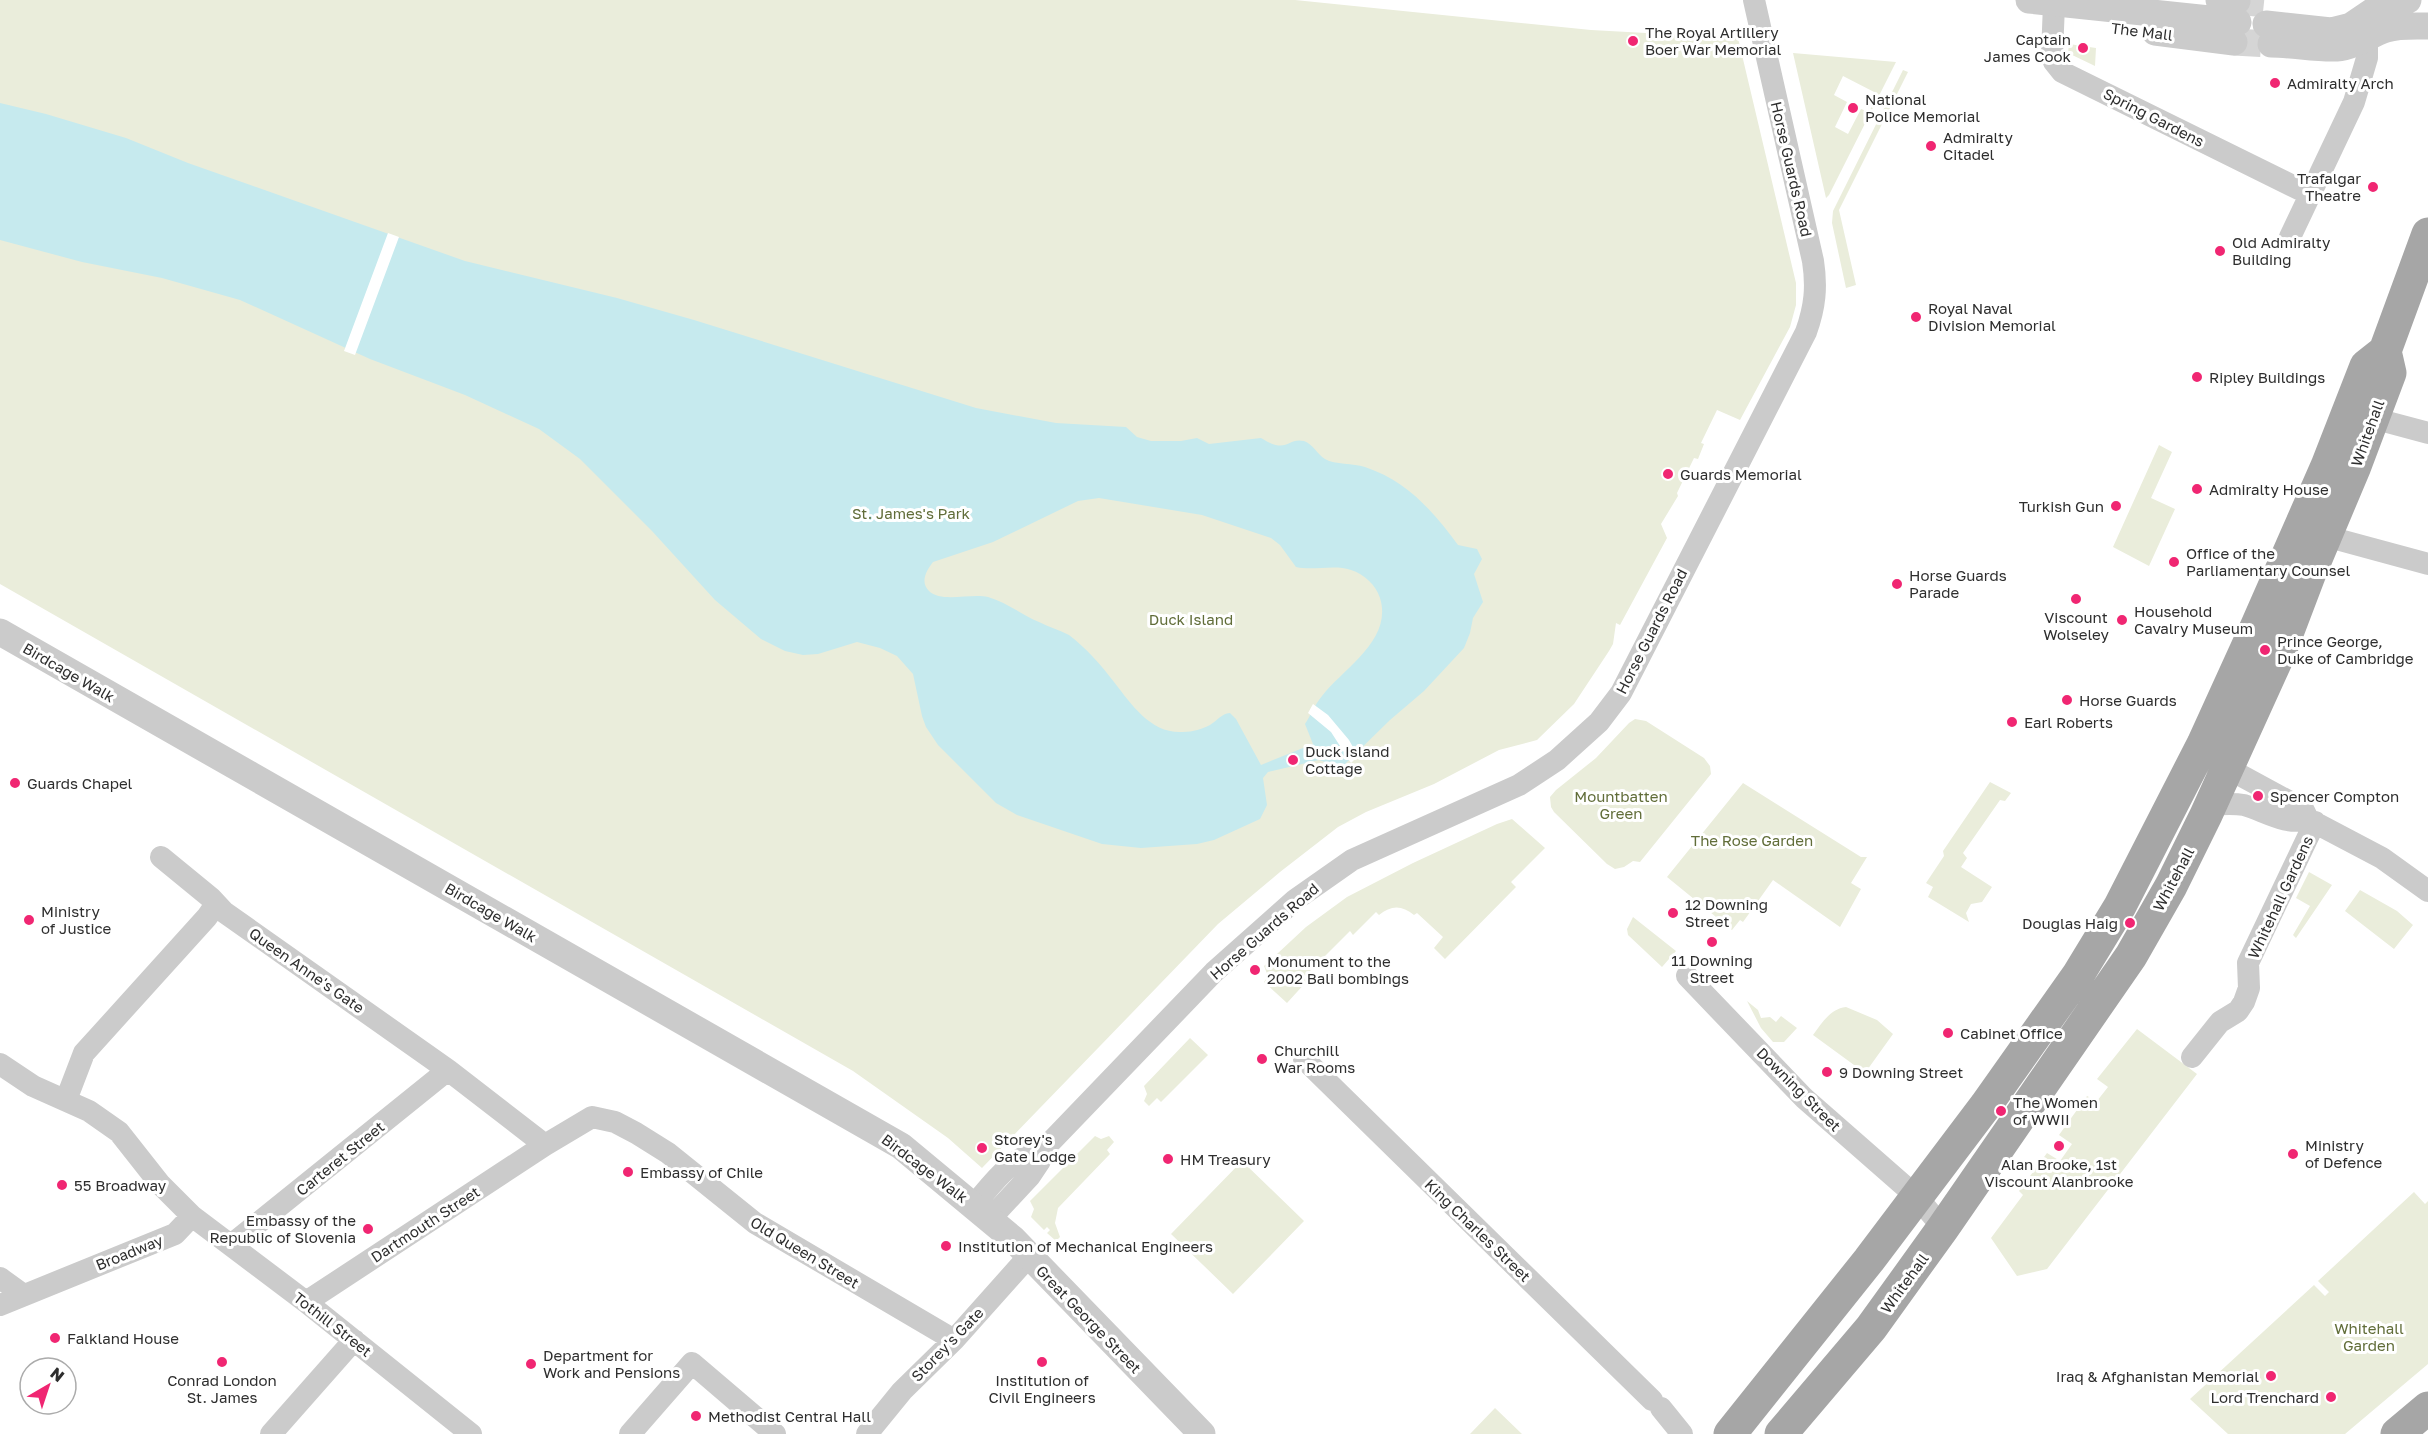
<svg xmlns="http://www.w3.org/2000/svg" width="2428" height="1434" viewBox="0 0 2428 1434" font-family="'Golos Text',sans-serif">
<rect width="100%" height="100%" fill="#fff"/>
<!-- green -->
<path fill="#eaeddb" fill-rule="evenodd" d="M0 0H1295L1591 30 1738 38 1796 283V305L1790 327 1740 420 1717 410 1701 443 1704 444 1698 459 1694 458 1677 493 1678 496 1661 524 1667 538 1620 625 1616 623 1613 644 1609 651 1574 704 1537 740 1499 750 1434 784 1366 812 1338 827 1280 872 1218 924 982 1168 948 1138 853 1071 0 584Z
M2069 44 2096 48 2095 66 2068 53Z
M1793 53 1896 62 1829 195 1826 198ZM1843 76 1878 94 1869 112 1861 109 1848 134 1835 127 1847 102 1834 95Z
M1903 70 1908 72 1839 210 1856 285 1846 288 1832 223 1833 211Z
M2159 445 2172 452 2151 498 2175 509 2149 566 2113 547Z
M1635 719 1646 721 1704 758 1710 766 1711 774 1640 862 1633 861 1624 867 1615 869 1607 864 1554 812 1551 807 1550 797 1556 790 1596 758 1629 723Z
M1990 782 2011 793 2005 801 2000 800 1963 853 1967 858 1961 867 1992 887 1982 902 1971 904 1966 913 1969 922 1928 897 1933 887 1926 883 1944 856 1943 851Z
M1743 783 1861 857H1867L1851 883 1861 889 1840 927 1773 880 1743 922 1740 920 1732 930 1667 877Z
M1512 819 1545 848 1511 882 1516 887 1445 959 1434 948 1443 937 1417 913 1414 915C1402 905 1391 905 1379 915L1376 912 1353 935 1350 931 1304 977 1307 981 1287 1003 1264 982 1268 976 1264 966 1306 927 1347 897 1413 863 1497 824Z
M2309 872 2332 885 2296 938 2293 935 2310 906 2296 898Z
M2360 890 2397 911 2413 925 2394 949 2345 911Z
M1633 917 1676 951 1662 967 1628 935 1627 929Z
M1747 1001 1758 1010 1761 1018 1770 1017 1776 1022 1781 1016 1797 1028 1784 1042H1773L1761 1028Z
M1846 1007 1877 1020 1893 1034 1865 1073 1813 1035C1822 1023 1830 1009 1846 1007Z
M2137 1029 2197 1074 2047 1269 2017 1276 1991 1238 2023 1195 2019 1191 2047 1153 2060 1161 2072 1144 2059 1135 2087 1096 2097 1101 2108 1087 2097 1079Z
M1190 1038 1208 1055 1161 1102 1157 1098 1149 1106 1144 1101 1147 1094 1144 1086Z
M1095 1136 1101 1139 1109 1136 1114 1142 1107 1150 1110 1154 1058 1208 1055 1223 1060 1237 1056 1241 1047 1233 1050 1230 1047 1227 1044 1230 1031 1217 1034 1209 1030 1201Z
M1242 1161 1304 1221 1233 1294 1171 1234Z
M2414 1192 2425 1204 2428 1201V1364L2345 1434H2228L2190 1399 2314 1285 2325 1296 2329 1292 2318 1281Z
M1495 1408 1522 1434H1470Z"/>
<!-- water -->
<path fill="#c6eaee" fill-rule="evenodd" d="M0 103 46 114 126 138 188 163 465 261 617 298 694 320 976 408 1056 423 1126 427 1137 437 1151 441H1181L1197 438 1209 444 1261 438C1288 455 1287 437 1304 441 1313 444 1317 454 1325 459 1335 465 1353 463 1365 467 1407 481 1433 511 1458 545L1477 549 1482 559 1474 574 1483 602 1473 618 1470 633 1464 648 1424 691 1390 720 1345 764 1337 766 1319 760 1268 772 1263 778 1267 805 1260 819 1214 840 1197 844 1141 848 1102 844 1017 815 996 803 938 745 926 727 922 716 913 674 897 656 880 648 857 642 818 654 803 655 785 651 761 639 715 600 652 531 580 459 539 429 465 395 370 359 240 300 162 278 82 262 0 240ZM1099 498 1202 515 1271 538 1280 545 1296 567C1314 571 1334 564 1351 570 1364 574 1376 585 1380 598 1393 640 1344 668 1322 696 1315 704 1311 715 1305 724L1313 744 1261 765 1236 719 1230 713C1221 714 1218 720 1210 725 1202 729 1193 732 1183 732 1151 734 1132 705 1114 682 1101 665 1086 648 1069 635 1059 630 1049 627 1039 622 1022 615 1006 602 988 597 971 593 941 603 929 591 920 582 926 571 933 562L993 542 1078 501Z"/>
<!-- pier -->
<path fill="#fff" d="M388 233 399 237 355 355 344 351Z
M1313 704 1328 715 1349 740 1358 756 1351 763 1331 732 1308 713Z"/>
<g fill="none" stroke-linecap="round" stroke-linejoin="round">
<!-- tertiary-tunnel -->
<path stroke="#d5d5d5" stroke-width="27" stroke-dasharray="27 14" stroke-linecap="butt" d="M2237 1 2266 4
M2234 42 2271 44"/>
<!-- minor -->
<path stroke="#cbcbcb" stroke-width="22" d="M2054 4 2052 55 2054 62 2062 72 2309 194
M2290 237 2354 102 2367 58V39
M2361 415 2428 433
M2314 533 2428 564
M2215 764 2240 775 2303 809 2308 819 2382 858 2428 891
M2210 805C2221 804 2232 803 2244 805 2265 811 2286 826 2308 819
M161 857 211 898 224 912 448 1070 545 1145 592 1117 615 1122 636 1133 668 1153 755 1223 954 1340
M1687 976 1804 1098 1917 1197 1943 1228
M2192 1057 2220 1022 2238 1011 2244 1002 2249 988 2248 963 2315 822
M1304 1059 1652 1400
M0 1064 33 1086 89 1111 119 1132 160 1184 192 1216 306 1302 471 1434
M66 1100 84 1053 207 917 216 904
M974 1205C990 1187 1013 1153 1039 1154L1214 972 1295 900 1352 860 1519 785 1557 760 1599 722 1621 693 1806 332C1815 307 1817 287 1813 261L1754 0
M990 1219 1030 1176 1040 1161 1039 1154
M231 1245 448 1070
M0 1278 22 1294
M306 1302 545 1145
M0 1305 175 1234 192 1216
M1661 1408 1682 1434
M271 1434 354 1340
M630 1434 692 1363 775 1434
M867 1434 902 1391 954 1340 1029 1256"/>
<!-- tertiary -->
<path stroke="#cbcbcb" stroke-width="27" d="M2029 0 2238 22
M2219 0 2237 1
M2266 24 2331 31 2351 26 2373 11 2408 0
M2155 32 2234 42
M2271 44C2293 44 2316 49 2337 48 2355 47 2370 34 2386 29 2399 25 2414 26 2428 26
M0 632 901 1146 1013 1239 1202 1434"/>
<!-- primary -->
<path stroke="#a6a6a6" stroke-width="33" d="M1730 1434 1869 1260 1986 1105 2078 975 2120 906 2203 744 2254 632 2327 466 2366 366 2385 351 2428 234
M1781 1434 1871 1328 1943 1228 2131 956 2171 886 2206 815 2280 652 2310 573 2355 466 2390 373 2385 351
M2397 1434 2428 1408"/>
</g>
<!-- markers -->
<g fill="#f02672" stroke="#fff" stroke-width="2">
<circle cx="1633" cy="41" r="6"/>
<circle cx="2083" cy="48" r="6"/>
<circle cx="2275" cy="83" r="6"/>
<circle cx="1853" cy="108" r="6"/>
<circle cx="1931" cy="146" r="6"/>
<circle cx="2373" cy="187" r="6"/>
<circle cx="2220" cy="251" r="6"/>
<circle cx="1916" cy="317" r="6"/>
<circle cx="2197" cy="377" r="6"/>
<circle cx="1668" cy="474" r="6"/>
<circle cx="2197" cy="489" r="6"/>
<circle cx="2116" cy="506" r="6"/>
<circle cx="2174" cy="562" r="6"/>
<circle cx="1897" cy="584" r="6"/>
<circle cx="2076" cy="599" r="6"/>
<circle cx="2122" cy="620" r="6"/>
<circle cx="2265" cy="650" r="6"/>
<circle cx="2067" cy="700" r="6"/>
<circle cx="2012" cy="722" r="6"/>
<circle cx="1293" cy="760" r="6"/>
<circle cx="15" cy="783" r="6"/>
<circle cx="2258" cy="796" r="6"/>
<circle cx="1673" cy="913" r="6"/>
<circle cx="29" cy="920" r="6"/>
<circle cx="2130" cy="923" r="6"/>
<circle cx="1712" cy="942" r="6"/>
<circle cx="1255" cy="970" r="6"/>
<circle cx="1948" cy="1033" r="6"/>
<circle cx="1262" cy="1059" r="6"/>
<circle cx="1827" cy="1072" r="6"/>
<circle cx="2001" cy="1111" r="6"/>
<circle cx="2059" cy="1146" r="6"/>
<circle cx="982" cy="1148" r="6"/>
<circle cx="2293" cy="1154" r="6"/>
<circle cx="1168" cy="1159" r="6"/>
<circle cx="628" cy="1172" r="6"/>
<circle cx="62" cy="1185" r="6"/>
<circle cx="368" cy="1229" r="6"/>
<circle cx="946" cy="1246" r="6"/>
<circle cx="55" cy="1338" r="6"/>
<circle cx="222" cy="1362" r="6"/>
<circle cx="1042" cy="1362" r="6"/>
<circle cx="531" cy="1364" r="6"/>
<circle cx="2271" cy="1376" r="6"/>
<circle cx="2331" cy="1397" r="6"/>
<circle cx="696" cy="1416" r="6"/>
</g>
<g text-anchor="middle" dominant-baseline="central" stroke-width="6" stroke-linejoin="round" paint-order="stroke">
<!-- street labels -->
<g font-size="15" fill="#2e2e2e" stroke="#fff">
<text transform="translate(2142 31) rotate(7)">The Mall</text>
<text transform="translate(2154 117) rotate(27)">Spring Gardens</text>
<text transform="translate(1792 169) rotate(77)">Horse Guards Road</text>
<text transform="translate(2367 433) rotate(-70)">Whitehall</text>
<text transform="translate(1651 631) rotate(-63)">Horse Guards Road</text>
<text transform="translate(69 672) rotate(30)">Birdcage Walk</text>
<text transform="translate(2173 879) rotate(-62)">Whitehall</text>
<text transform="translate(2280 897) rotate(-65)">Whitehall Gardens</text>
<text transform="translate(491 912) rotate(30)">Birdcage Walk</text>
<text transform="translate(1264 931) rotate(-41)">Horse Guards Road</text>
<text transform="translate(307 970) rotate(35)">Queen Anne's Gate</text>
<text transform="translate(1799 1089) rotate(45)">Downing Street</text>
<text transform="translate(340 1158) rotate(-39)">Carteret Street</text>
<text transform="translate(925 1168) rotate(37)">Birdcage Walk</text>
<text transform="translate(425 1224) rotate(-33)">Dartmouth Street</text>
<text transform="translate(1478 1230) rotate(44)">King Charles Street</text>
<text transform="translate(129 1252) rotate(-22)">Broadway</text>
<text transform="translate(805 1252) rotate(31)">Old Queen Street</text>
<text transform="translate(1904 1283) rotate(-54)">Whitehall</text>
<text transform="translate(1089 1319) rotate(46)">Great George Street</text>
<text transform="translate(333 1324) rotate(38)">Tothill Street</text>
<text transform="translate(947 1344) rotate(-46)">Storey's Gate</text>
</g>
<!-- poi labels -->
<g font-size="15" fill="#2e2e2e" stroke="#fff" text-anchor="start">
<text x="1645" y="32">The Royal Artillery<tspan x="1645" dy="17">Boer War Memorial</tspan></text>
<text x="2071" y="39" text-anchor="end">Captain<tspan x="2071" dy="17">James Cook</tspan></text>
<text x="2287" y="83">Admiralty Arch</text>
<text x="1865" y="99">National<tspan x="1865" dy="17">Police Memorial</tspan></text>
<text x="1943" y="137">Admiralty<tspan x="1943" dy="17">Citadel</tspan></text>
<text x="2361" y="178" text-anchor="end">Trafalgar<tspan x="2361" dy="17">Theatre</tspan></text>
<text x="2232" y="242">Old Admiralty<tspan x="2232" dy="17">Building</tspan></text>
<text x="1928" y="308">Royal Naval<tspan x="1928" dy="17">Division Memorial</tspan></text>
<text x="2209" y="377">Ripley Buildings</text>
<text x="1680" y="474">Guards Memorial</text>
<text x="2209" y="489">Admiralty House</text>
<text x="2104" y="506" text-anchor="end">Turkish Gun</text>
<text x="2186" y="553">Office of the<tspan x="2186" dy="17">Parliamentary Counsel</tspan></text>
<text x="1909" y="575">Horse Guards<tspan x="1909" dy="17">Parade</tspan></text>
<text x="2134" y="611">Household<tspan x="2134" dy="17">Cavalry Museum</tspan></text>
<text x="2076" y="617" text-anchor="middle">Viscount<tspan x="2076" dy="17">Wolseley</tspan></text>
<text x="2277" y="641">Prince George,<tspan x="2277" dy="17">Duke of Cambridge</tspan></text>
<text x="2079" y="700">Horse Guards</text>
<text x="2024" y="722">Earl Roberts</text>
<text x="1305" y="751">Duck Island<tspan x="1305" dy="17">Cottage</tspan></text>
<text x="27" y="783">Guards Chapel</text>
<text x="2270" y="796">Spencer Compton</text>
<text x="1685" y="904">12 Downing<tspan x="1685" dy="17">Street</tspan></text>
<text x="41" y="911">Ministry<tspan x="41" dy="17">of Justice</tspan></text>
<text x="2118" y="923" text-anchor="end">Douglas Haig</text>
<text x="1712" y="960" text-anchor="middle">11 Downing<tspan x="1712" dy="17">Street</tspan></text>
<text x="1267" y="961">Monument to the<tspan x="1267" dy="17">2002 Bali bombings</tspan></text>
<text x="1960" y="1033">Cabinet Office</text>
<text x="1274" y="1050">Churchill<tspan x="1274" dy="17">War Rooms</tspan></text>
<text x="1839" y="1072">9 Downing Street</text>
<text x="2013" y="1102">The Women<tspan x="2013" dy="17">of WWII</tspan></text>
<text x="994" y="1139">Storey's<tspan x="994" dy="17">Gate Lodge</tspan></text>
<text x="2305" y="1145">Ministry<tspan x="2305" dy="17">of Defence</tspan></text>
<text x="1180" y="1159">HM Treasury</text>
<text x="2059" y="1164" text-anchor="middle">Alan Brooke, 1st<tspan x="2059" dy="17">Viscount Alanbrooke</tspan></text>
<text x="640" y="1172">Embassy of Chile</text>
<text x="74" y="1185">55 Broadway</text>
<text x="356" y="1220" text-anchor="end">Embassy of the<tspan x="356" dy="17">Republic of Slovenia</tspan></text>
<text x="958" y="1246">Institution of Mechanical Engineers</text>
<text x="67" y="1338">Falkland House</text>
<text x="543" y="1355">Department for<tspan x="543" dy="17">Work and Pensions</tspan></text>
<text x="2259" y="1376" text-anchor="end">Iraq &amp; Afghanistan Memorial</text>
<text x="222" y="1380" text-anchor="middle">Conrad London<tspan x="222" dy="17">St. James</tspan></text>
<text x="1042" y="1380" text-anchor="middle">Institution of<tspan x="1042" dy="17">Civil Engineers</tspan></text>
<text x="2319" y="1397" text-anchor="end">Lord Trenchard</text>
<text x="708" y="1416">Methodist Central Hall</text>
</g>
<!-- park labels -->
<g font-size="15" fill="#616d39" stroke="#fff">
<text x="911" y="513">St. James's Park</text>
<text x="1191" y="619">Duck Island</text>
<text x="1621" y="796">Mountbatten<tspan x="1621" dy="17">Green</tspan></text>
<text x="1752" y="840">The Rose Garden</text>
<text x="2369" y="1328">Whitehall<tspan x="2369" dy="17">Garden</tspan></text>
</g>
</g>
<!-- north arrow -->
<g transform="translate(48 1386) rotate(39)"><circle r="28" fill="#ffffff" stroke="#ababab" stroke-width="1.5"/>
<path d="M0-4.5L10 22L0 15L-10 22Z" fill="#f02672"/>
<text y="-9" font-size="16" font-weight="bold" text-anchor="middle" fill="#2e2e2e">N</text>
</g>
</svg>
